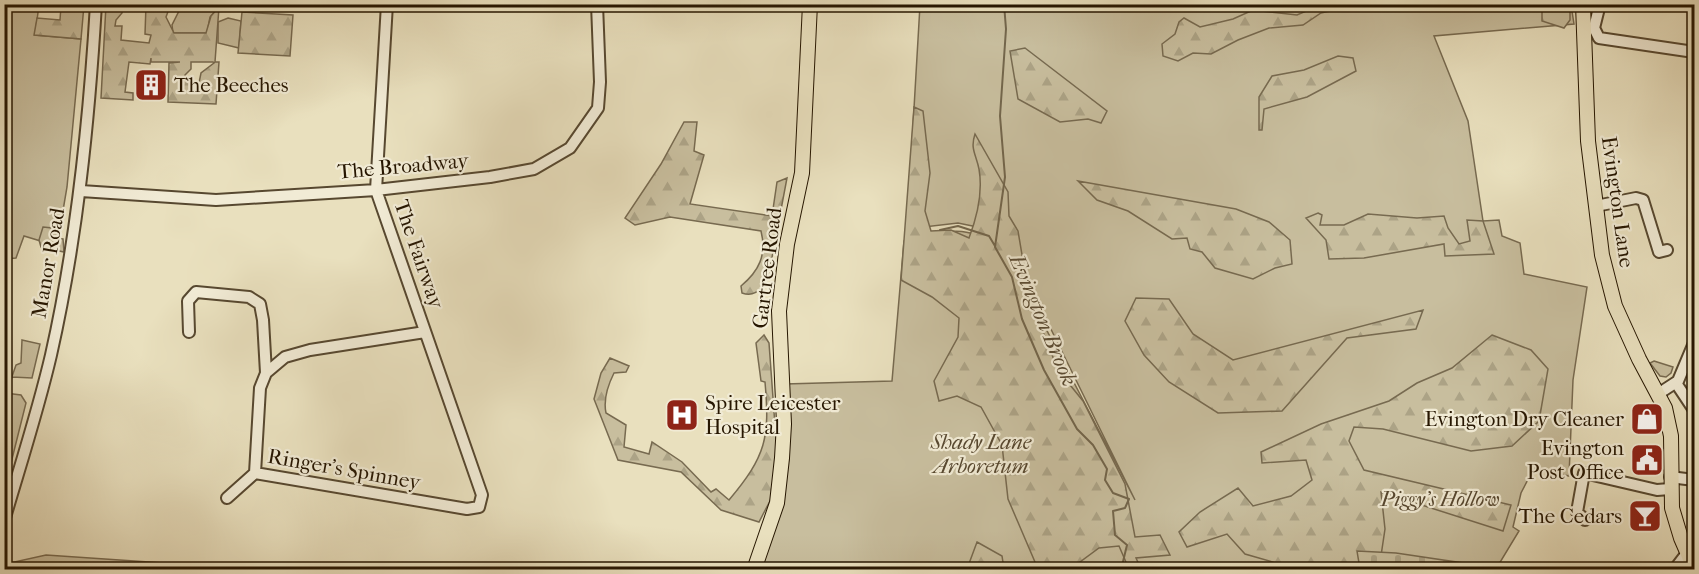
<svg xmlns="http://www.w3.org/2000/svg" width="1699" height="574" viewBox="0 0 1699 574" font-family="'IM FELL French Canon',serif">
<defs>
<pattern id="forest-firs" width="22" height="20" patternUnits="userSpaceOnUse" patternTransform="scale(1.5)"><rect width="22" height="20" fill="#c8be9e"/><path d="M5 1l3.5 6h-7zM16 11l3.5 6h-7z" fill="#aca386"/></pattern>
<pattern id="cemetery-stones" width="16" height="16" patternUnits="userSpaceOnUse" patternTransform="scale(1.5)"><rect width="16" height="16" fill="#c8be9e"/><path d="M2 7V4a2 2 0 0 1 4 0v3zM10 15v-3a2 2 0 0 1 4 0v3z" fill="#aca386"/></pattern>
</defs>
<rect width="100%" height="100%" fill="#e9e0be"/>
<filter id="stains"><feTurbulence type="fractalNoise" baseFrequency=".00333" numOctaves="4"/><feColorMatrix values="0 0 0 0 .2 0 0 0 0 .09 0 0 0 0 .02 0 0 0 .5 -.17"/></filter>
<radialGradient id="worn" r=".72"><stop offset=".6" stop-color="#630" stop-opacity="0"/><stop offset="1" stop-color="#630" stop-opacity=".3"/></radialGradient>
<!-- green -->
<path fill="#c8be9e" stroke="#776a50" stroke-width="1.5" d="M4 5H39L35 35 81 39 67 187 57 246 24 236 16 258 4 259Z
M182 5H215L218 8 210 17 207 33H173L172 25Z
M920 5H1571L1574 24 1434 36 1468 121 1483 221 1499 220 1502 236 1520 243 1524 274 1587 287 1573 380 1569 476 1534 468 1521 493 1513 527 1519 531 1496 569 757 570 783 500 789 457 785 384 892 381 904 241C950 231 963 222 1005 250L1135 500 1011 248 987 229 958 223 907 229Z
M228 18 241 21 239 48 218 43V22Z
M22 340 40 344 32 378 12 377 9 385 16 365 21 363Z
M1654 361 1673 367 1671 373 1666 377 1660 376 1650 363Z
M5 393 21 395 26 403 5 487Z
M46 555 252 569H5V564Z"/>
<!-- forest -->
<path fill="url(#forest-firs)" stroke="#776a50" stroke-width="1.5" fill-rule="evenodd" d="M55 5H84L81 39 34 35 37 18 60 20 61 6Z
M106 5H123L122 13 116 20 115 26H122L121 40 149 43 151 35 145 34 146 5H182L169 9 166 17 174 33H206L211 16 219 7 215 62H219L216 104 168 102 169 63 180 62H151V58L150 64 129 62 125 92 133 93V100L101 98ZM191 62H213L214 63 201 73 199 83 186 81 185 75 191 69Z
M1313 5H1356L1321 13 1303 25 1269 28 1238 40 1211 54 1193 53 1178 61 1163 56 1162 44 1175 34 1179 22 1184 18 1200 27 1233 19 1253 10 1297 15 1309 10Z
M1542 5H1570V20L1564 28 1542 21Z
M242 12 293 15 290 56 238 53Z
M1025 48 1107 111 1101 123 1088 119 1060 122 1018 99 1010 51Z
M1338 56 1353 58 1356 71 1307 97 1264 109 1262 130H1259V97L1272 76 1304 70Z
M914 107 923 111 930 173 925 211 931 231 951 230 969 238C977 217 983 192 979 169 976 154 970 149 975 134L1008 192 1009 216 1018 231 1029 296 1058 370 1083 401 1125 484 1135 537 1160 535 1170 555 1136 558 1141 569H1129L1119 546 1099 548 1076 565 1075 569H1038L1008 499 1002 445 981 407 957 396 939 401 934 381 958 337 959 318 932 297 901 280Z
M684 122H697L694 151 704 155 690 204 772 216 777 182 787 178 770 268C766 282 759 299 742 293L741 286C759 271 767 255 761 231L670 217 635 225 625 218 661 164Z
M1078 181 1236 209 1269 222 1290 240 1292 264 1275 268 1253 279 1215 268 1202 252 1190 249 1187 238 1172 239 1128 211 1097 200Z
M1318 213 1322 215 1320 225H1344L1368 214 1417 218 1444 216 1448 228 1459 244 1470 241 1467 220 1483 221 1494 254 1445 256 1444 244 1364 258 1329 259 1326 240 1306 218Z
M43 227 52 228 54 238 63 239 64 252 41 247 39 240Z
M1136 298 1169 299 1193 334 1233 360 1423 310 1416 329 1347 338 1282 411 1218 413 1169 382 1144 355 1125 321Z
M764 335 769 343 777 453 771 499 759 522 721 510 681 472 618 460 594 399 601 373 610 358 629 366 626 372 614 373C608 385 603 399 606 413L626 425 624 447 649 454 652 442 682 462 711 492 716 489 729 500C766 456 770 438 765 382L761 381 756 343Z
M1492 335 1531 350 1548 369 1539 421 1512 446 1471 451 1383 429 1354 427 1349 441 1364 470 1511 505 1503 531 1381 492 1385 529 1379 569H1297L1245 554 1227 534 1187 547 1179 532 1200 512 1238 488 1253 506 1291 496 1312 480 1306 460 1262 463 1261 452 1321 424 1389 401 1417 383 1452 368Z
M977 542 1002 556 1004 569H967Z"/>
<!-- cemetery -->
<path fill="url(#cemetery-stones)" stroke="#776a50" stroke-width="1.5" d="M1357 551 1396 553 1463 563V569H1360Z"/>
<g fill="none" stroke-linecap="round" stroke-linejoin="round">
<!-- stream -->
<path stroke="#73664c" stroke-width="2" d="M1004 4 1006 29 1000 116 1005 177 995 247 1012 277 1022 319 1044 370 1077 429 1093 445 1107 469 1105 480 1113 493 1129 499 1125 508 1113 511 1115 535 1127 545 1121 570
M940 230 958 226 989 236 995 246"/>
<!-- minor casing -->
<g stroke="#574830" stroke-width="14">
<path id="minor" d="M387 4 376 190 482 495 479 507 467 509 255 473 260 388 266 373 285 357 310 350 425 332
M1600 4 1594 28 1599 38 1694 52
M81 191 216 200 376 190 490 177 534 169 570 148 598 108 600 82 597 4
M1596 206 1636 198 1643 200 1659 252 1667 250
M189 332 188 301 196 292 249 297 260 304 263 320 266 373
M1676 383 1694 410
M1658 394 1678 381 1694 343
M1670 477 1694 480
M227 498 255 473
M1585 520 1577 512 1584 473 1657 490 1670 489
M4 521C20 466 38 411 51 355 77 240 89 123 96 4
M1674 570 1687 553"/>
</g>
<!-- major casing -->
<g stroke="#261601" stroke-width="16">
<path id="major" d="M1583 4 1588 141 1602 255 1615 306 1639 359 1665 408 1671 436 1672 508 1681 538 1694 568
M754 570 777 503 782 458 784 424 779 311 787 244 802 173 810 4"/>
</g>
<!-- minor -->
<use href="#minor" stroke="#f1ebd5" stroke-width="10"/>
<!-- major -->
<use href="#major" stroke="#e9e0be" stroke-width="14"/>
</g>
<!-- icons -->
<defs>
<g id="building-square" transform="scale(1.725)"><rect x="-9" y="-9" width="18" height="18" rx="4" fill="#8f2418" stroke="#f1ebd5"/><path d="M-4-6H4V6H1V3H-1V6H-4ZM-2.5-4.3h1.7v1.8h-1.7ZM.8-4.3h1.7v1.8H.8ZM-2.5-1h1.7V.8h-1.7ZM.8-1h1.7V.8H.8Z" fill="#fff"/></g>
<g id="hospital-square" transform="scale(1.725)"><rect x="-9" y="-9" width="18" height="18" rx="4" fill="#8f2418" stroke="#f1ebd5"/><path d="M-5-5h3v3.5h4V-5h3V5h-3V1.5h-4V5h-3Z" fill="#fff"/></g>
<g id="shop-square" transform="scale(1.725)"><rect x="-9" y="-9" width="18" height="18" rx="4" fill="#8f2418" stroke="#f1ebd5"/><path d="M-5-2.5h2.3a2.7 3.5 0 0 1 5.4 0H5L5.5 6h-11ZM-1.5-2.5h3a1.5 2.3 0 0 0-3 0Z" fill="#fff"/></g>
<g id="civic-square" transform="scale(1.725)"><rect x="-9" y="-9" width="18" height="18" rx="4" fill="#8f2418" stroke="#f1ebd5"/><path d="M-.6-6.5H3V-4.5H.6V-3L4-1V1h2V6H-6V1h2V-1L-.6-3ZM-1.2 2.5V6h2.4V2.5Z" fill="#fff"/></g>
<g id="bar-square" transform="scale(1.725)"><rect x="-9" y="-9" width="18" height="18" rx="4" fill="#8f2418" stroke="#f1ebd5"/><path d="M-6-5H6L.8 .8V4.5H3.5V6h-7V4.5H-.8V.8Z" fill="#fff"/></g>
</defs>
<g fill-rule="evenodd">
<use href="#building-square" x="151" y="85"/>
<use href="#hospital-square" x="682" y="415"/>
<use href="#shop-square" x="1647" y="419"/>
<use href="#civic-square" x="1647" y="460"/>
<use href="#bar-square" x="1645" y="516"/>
</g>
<g text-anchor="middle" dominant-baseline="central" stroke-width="4.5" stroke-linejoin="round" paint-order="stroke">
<!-- poi labels -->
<g font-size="21" fill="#261601" stroke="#f1ebd5" text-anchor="end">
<text x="174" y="85" text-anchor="start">The Beeches</text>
<text x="705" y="403" text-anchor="start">Spire Leicester<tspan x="705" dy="24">Hospital</tspan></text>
<text x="1624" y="419">Evington Dry Cleaner</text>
<text x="1624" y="448">Evington<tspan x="1624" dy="24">Post Office</tspan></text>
<text x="1622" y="516">The Cedars</text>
</g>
<!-- street labels -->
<g font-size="21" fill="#261601" stroke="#f1ebd5">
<text transform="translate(403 166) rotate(-5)">The Broadway</text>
<text transform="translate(1618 202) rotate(82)">Evington Lane</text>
<text transform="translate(419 254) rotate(71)">The Fairway</text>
<text transform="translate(48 263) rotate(-80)">Manor Road</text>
<text transform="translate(767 268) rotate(-83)">Gartree Road</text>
<text transform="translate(344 469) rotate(10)">Ringer's Spinney</text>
</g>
<!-- park labels -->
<g font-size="21" font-style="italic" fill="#574830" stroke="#f1ebd5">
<text x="981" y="442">Shady Lane<tspan x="981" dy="24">Arboretum</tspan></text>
<text x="1440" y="499">Piggy's Hollow</text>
</g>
<!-- water labels -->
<g font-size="22" font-style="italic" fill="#5a4b33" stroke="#f1ebd5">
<text transform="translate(1043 320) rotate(67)">Evington Brook</text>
</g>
</g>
<!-- margin -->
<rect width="1699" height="574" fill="none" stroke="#e9e0be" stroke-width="24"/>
<rect x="6" y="6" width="1687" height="562" fill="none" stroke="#261601" stroke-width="3"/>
<rect x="12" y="12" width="1675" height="550" fill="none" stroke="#261601" stroke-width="1.5"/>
<rect width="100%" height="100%" filter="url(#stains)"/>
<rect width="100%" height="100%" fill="url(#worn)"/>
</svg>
